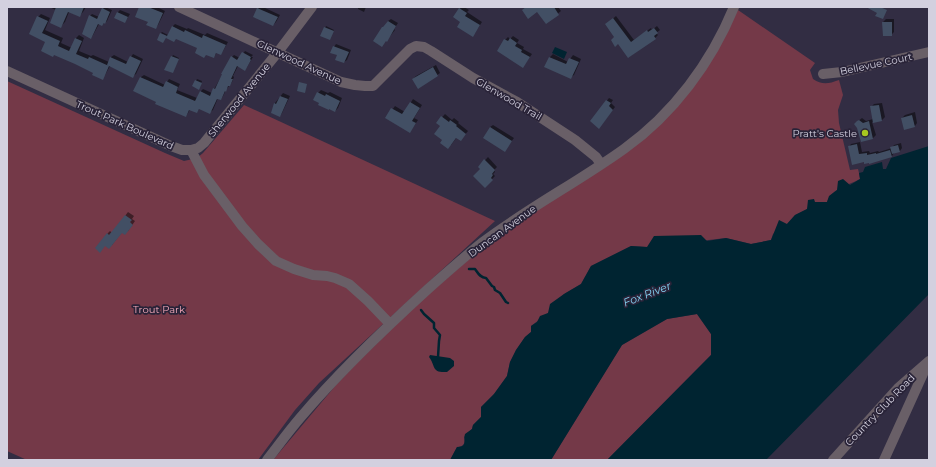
<svg xmlns="http://www.w3.org/2000/svg" width="936" height="467" viewBox="0 0 936 467" font-family="Montserrat,sans-serif">
<rect width="100%" height="100%" fill="#322d43"/>
<!-- green -->
<path fill="#743948" d="M738 10 815 63 810 70 813 79C822 85 828 84 839 80L843 95 838 110 839 123 850 170 858 169 859 173 860 179C849 185 831 189 827 202H815L807 209 795 215 787 224 773 234 771 240 751 244 726 238 647 247 631 246 591 266 581 284 564 294 548 313 531 326V332L525 337 516 350 510 362 507 376 494 394 481 407V417L473 425 472 429 464 437C466 443 463 447 457 447L450 460H273L336 385 356 364 416 305 467 261 537 209 661 123Z
M7 81 165 153 184 161 197 158 203 153 244 105 495 221 319 383 295 410 258 460H27L7 451Z
M697 314 711 334V355L607 460H551L622 345 667 319Z"/>
<!-- water -->
<path fill="#002431" d="M555 47 567 52 564 59 552 53Z
M929 146V294L766 460H607L711 355V334L697 314 667 319 622 345 551 460H450L457 447C468 447 463 440 465 434L472 429 473 425 481 417V407L494 394 507 376 510 362 516 350 525 337 531 332V326L537 322 540 316 548 313 550 304 564 294 581 284 591 266 631 246 647 247 654 236 701 235 707 241 726 238 751 244 771 240 779 220 787 224 795 215 807 209 808 200 814 199 815 202H827L829 196 837 190 838 181 843 179 850 185 860 179 859 173 863 172 865 167 882 162 883 169H886L891 158Z
M430 355 450 358 454 361V366L447 372C431 373 436 366 429 357Z"/>
<!-- shadow -->
<path fill="#0007" d="M49 7H86L83 12 79 16 69 12 65 22 61 26 56 10Z
M105 7 112 10 107 21 102 25 99 24 93 35 91 38 90 16 92 14 99 17 103 9Z
M140 7H157L165 11 158 25 155 28 149 22Z
M260 7H263L280 15 276 22 273 25 258 9Z
M358 7H366L364 12 358 9Z
M461 7H464L469 10 467 12 482 22 475 33 460 9Z
M527 7H558L561 11 546 23 538 11Z
M120 10 130 14 127 19 125 22 117 13Z
M41 14 50 18 45 30 63 38 61 43 72 48 76 38 79 35 84 38 79 51 91 56 93 55 109 62 111 57 114 55 128 62 131 57 133 54 143 59 136 74 133 76 110 66 105 75 102 78 46 41 30 34 38 17Z
M616 16 634 40 651 28 652 30 657 26 660 30 656 33 658 35 655 38 629 57 615 37 609 22Z
M391 19 398 23 394 29 395 30 387 40 388 21Z
M886 19H894V32L891 35 883 22Z
M175 24 187 29 188 28 205 35 207 33 228 42 223 51 221 54 217 52 214 57 199 48 177 38 174 40 161 33 162 32 168 35 172 27Z
M326 26 334 30 330 38 322 36Z
M513 36 519 40 517 43 524 47 523 49 532 54 525 64 505 40 508 37 510 39Z
M336 44 351 50 347 60 344 62 334 47Z
M245 51 253 55 251 57H253L247 67 245 70 238 66 233 76 234 77 232 82 226 90 223 96 221 99 218 98 213 110 210 112 200 108 197 112 190 109 188 113 186 116 135 91 141 77 144 75 165 85 169 79 180 84 177 90 197 98 200 92 203 89 212 93 232 57 234 55 240 58Z
M553 54 568 62 573 55 581 59 574 75 571 77 546 67 550 57Z
M173 55 179 58 173 71 165 69Z
M436 65 440 73 419 88 413 79 416 76Z
M197 79 202 81 200 87 193 86Z
M321 90 328 93 330 92 342 98 338 108 335 111 315 100 318 93Z
M283 93 290 96 282 113 280 116 272 113 275 103Z
M609 98 613 100 611 103 615 107 602 124 591 121Z
M413 99 422 105 414 118 418 120 410 132 386 118 395 106 405 112Z
M882 103 885 117 882 120 872 122 876 135 873 138 861 141 857 122 862 118 866 121 873 119 871 107 874 104Z
M915 112 917 123 915 126 902 118 905 115Z
M445 114 452 120 454 118 459 122 458 123 468 131 463 137H457L451 145 444 140 441 126 437 123Z
M493 125 514 138 505 150 490 127Z
M860 142 862 152 869 151 870 153 878 151 879 152 892 148 894 145 901 143 902 148 900 151 894 152V153L892 156 864 161 849 147 851 144Z
M488 157 497 167 494 170 495 172 493 174 495 176 485 186 481 169 479 167Z
M128 212 134 216 132 219 135 221 128 231 122 232 112 245 107 234 110 231 112 233Z"/>
<g fill="none" stroke-linecap="round" stroke-linejoin="round">
<!-- stream -->
<path stroke="#002431" stroke-width="2.5" d="M469 269H475C478 273 480 278 486 278L492 286 494 287 495 290 500 293 506 302 508 303
M421 310 424 314 434 323V328L440 335 439 341 438 357"/>
</g>
<!-- building -->
<path fill="#424f64" d="M56 7H84L80 17 68 12 61 28 50 23Z
M139 7H148L163 13 156 29 146 25 148 22 135 17Z
M526 7H554L559 15 546 24 537 12 528 19 522 10Z
M866 7H880L887 10 883 19 875 16 877 13Z
M102 8 110 12 105 24 104 23 102 26 98 24 91 39 82 34 89 15 97 19Z
M257 8 278 17 273 26 253 17Z
M459 8 467 13 465 16 480 25 473 37 457 27 460 22 453 17Z
M117 12 128 17 125 23 114 18Z
M37 16 48 21 42 33 60 41 58 46 69 51 75 38 82 41 76 54 88 59 89 57 109 66 103 80 92 75 93 73 75 64 54 55 53 57 41 51 45 42 29 34Z
M613 18 631 42 647 30 648 32 654 28 658 33 654 36 656 39 628 58 618 44 615 47 611 40 614 37 605 24Z
M388 21 396 26 387 42 386 41 382 47 373 41 382 27H383Z
M882 22H892V36H883Z
M172 26 184 32 185 30 202 38 203 35 226 45 221 55 216 53 214 58 206 55 204 58 195 53 197 48 176 39 174 42 166 38Z
M324 27 334 31 330 40 320 36Z
M160 33 167 36 163 43 157 40Z
M510 38 517 43 515 46 522 50 521 52 530 57 523 68 497 51 504 39 508 41Z
M333 46 349 52 344 63 335 60 337 55 330 53Z
M242 52 251 57 250 59 251 60 245 71 237 66 231 79H233L230 86H228L226 92 225 91 221 100 217 99 210 114 199 109 197 113 189 110 186 117 155 104 156 102 133 91 140 77 163 87 166 81 178 87 176 93 195 101 200 91 210 96 213 88 215 89 222 74H221L231 56 237 60Z
M130 56 141 61 133 78 107 65 110 57 126 64Z
M171 56 179 59 173 73 164 70Z
M549 57 566 64 569 58 579 62 571 79 544 67Z
M433 67 438 76 418 89 412 79Z
M195 80 202 83 199 90 192 86Z
M299 82 307 84 305 93 297 91Z
M317 92 325 96 326 94 340 101 335 112 329 109V110L318 105 319 103 313 100Z
M280 96 288 99 280 117 271 113 274 103 276 104Z
M606 100 611 103 609 106 613 110 599 129 590 121Z
M410 102 420 108 412 121 416 123 410 133 385 118 391 108 402 114Z
M879 105 882 121 873 123 870 106Z
M912 115 915 127 904 130 901 118Z
M441 116 449 122 450 120 457 125 456 126 466 134 461 141 456 138 448 149 440 143 442 140 434 134 440 126 436 123Z
M859 120 863 123 869 121 873 139 861 142 857 128 854 124 857 121Z
M490 127 512 141 505 152 483 138Z
M857 144 859 154 867 153V155L876 153V154L890 150 892 157 869 164V163L864 164V162L852 165 848 146Z
M898 145 900 152 892 154 890 147Z
M484 159 495 170 492 174 493 175 491 178 493 180 485 188 473 176 480 169 478 167Z
M125 215 132 220 130 222 133 225 125 235 122 233 109 249 105 246 100 253 95 248 107 233 109 235Z"/>
<g fill="none" stroke-linecap="round" stroke-linejoin="round">
<!-- minor -->
<path stroke="#695f67" stroke-width="10" d="M179 7 341 82 355 85 365 86H373L410 49 416 46 424 47 431 51 473 78 517 102 575 140 596 157 601 164
M7 71 171 146 182 150H191L204 175 242 226 258 244 276 261 294 269 313 275 327 276 335 278 349 284 368 301 390 324
M823 74 842 72 929 52
M191 150 198 148 204 143 278 52 312 7
M267 460C278 446 288 432 300 418 339 372 383 330 428 289 446 273 464 257 483 242 528 208 578 182 624 149 673 114 711 63 734 7
M833 460 898 388 929 361
M884 460 927 365"/>
</g>
<!-- markers -->
<circle fill="#a6c820" stroke="#292338" stroke-width="1.5" cx="865" cy="133" r="4"/>
<g text-anchor="middle" dominant-baseline="central" stroke-width="3.5" stroke-linejoin="round" paint-order="stroke">
<!-- street labels -->
<g font-size="10" fill="#d3d0df" stroke="#292338">
<text transform="translate(299 62) rotate(25)">Glenwood Avenue</text>
<text transform="translate(876 64) rotate(-12)">Bellevue Court</text>
<text transform="translate(509 99) rotate(30)">Glenwood Trail</text>
<text transform="translate(239 100) rotate(-51)">Sherwood Avenue</text>
<text transform="translate(125 125) rotate(24)">Trout Park Boulevard</text>
<text transform="translate(502 231) rotate(-36)">Duncan Avenue</text>
<text transform="translate(880 410) rotate(-46)">Country Club Road</text>
</g>
<!-- poi labels -->
<g font-size="10" fill="#d3d0df" stroke="#292338" text-anchor="end">
<text x="857" y="133">Pratt's Castle</text>
</g>
<!-- park labels -->
<g font-size="10" fill="#f6abbb" stroke="#292338">
<text x="159" y="309">Trout Park</text>
</g>
<!-- water labels -->
<g font-size="11" font-style="italic" fill="#84d4f4" stroke="#292338">
<text transform="translate(647 294) rotate(-21)">Fox River</text>
</g>
</g>
<!-- border -->
<rect width="936" height="467" fill="none" stroke="#d3d0df" stroke-width="16"/>
</svg>
